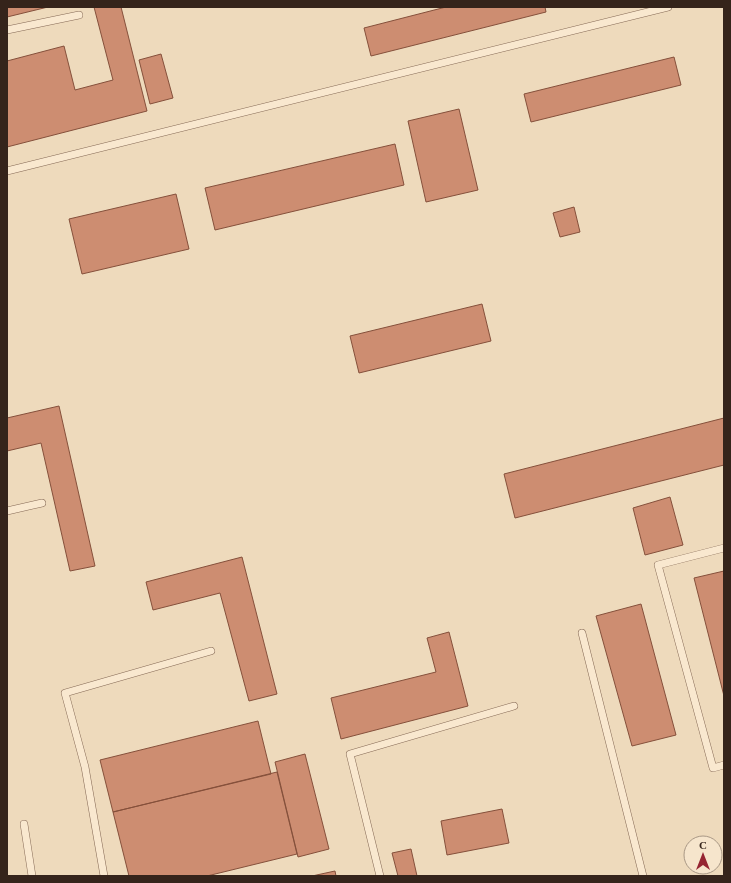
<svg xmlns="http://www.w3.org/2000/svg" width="731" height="883" viewBox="0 0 731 883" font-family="Georgia,serif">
<rect width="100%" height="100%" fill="#eedabc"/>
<!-- building -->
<path fill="#cd8d71" stroke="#85503b" d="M7 7H48L7 17Z
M94 7H121L147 111 7 147V61L64 46 75 90 113 80Z
M446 7H545L546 12 371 56 364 28Z
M161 54 173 98 150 104 139 60Z
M674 57 681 85 531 122 524 94Z
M459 109 478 190 426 202 408 121Z
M395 144 404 185 215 230 205 188Z
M176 194 189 249 82 274 69 219Z
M574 207 580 232 560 237 553 213Z
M482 304 491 341 359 373 350 336Z
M59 406 95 566 70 571 41 443 7 451V418Z
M724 418V465L515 518 504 474Z
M670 497 683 545 645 555 633 508Z
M242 557 277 694 249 701 220 593 153 610 146 582Z
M724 571V696L694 578Z
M641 604 676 735 632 746 596 616Z
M449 632 468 706 341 739 331 698 436 672 427 638Z
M258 721 271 774 113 812 100 760Z
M305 754 329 849 298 857 275 762Z
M277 772 297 854 207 876H129L113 812Z
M502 809 509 843 447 855 441 821Z
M411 849 417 876H398L392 853Z
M335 871 336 876H312Z"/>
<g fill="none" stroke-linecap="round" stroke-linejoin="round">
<!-- service casing -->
<g stroke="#866a56" stroke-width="8">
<path id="service" d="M7 30 79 15
M7 171 668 7
M7 511 42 503
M724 548 658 565 713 768 724 765
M582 633 643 876
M24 824 32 876
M104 876 85 767 65 693 211 651
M380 876 350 754 514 706"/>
</g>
<!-- service -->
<use href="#service" stroke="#f9e8cf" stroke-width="7"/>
</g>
<!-- border -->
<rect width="731" height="883" fill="none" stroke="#35241b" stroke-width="16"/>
<!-- north arrow -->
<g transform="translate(703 855)"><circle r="19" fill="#f6e5cc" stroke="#a99885"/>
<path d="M0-3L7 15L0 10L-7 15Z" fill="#962532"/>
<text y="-6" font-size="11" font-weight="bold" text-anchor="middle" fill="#35241b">С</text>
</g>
</svg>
